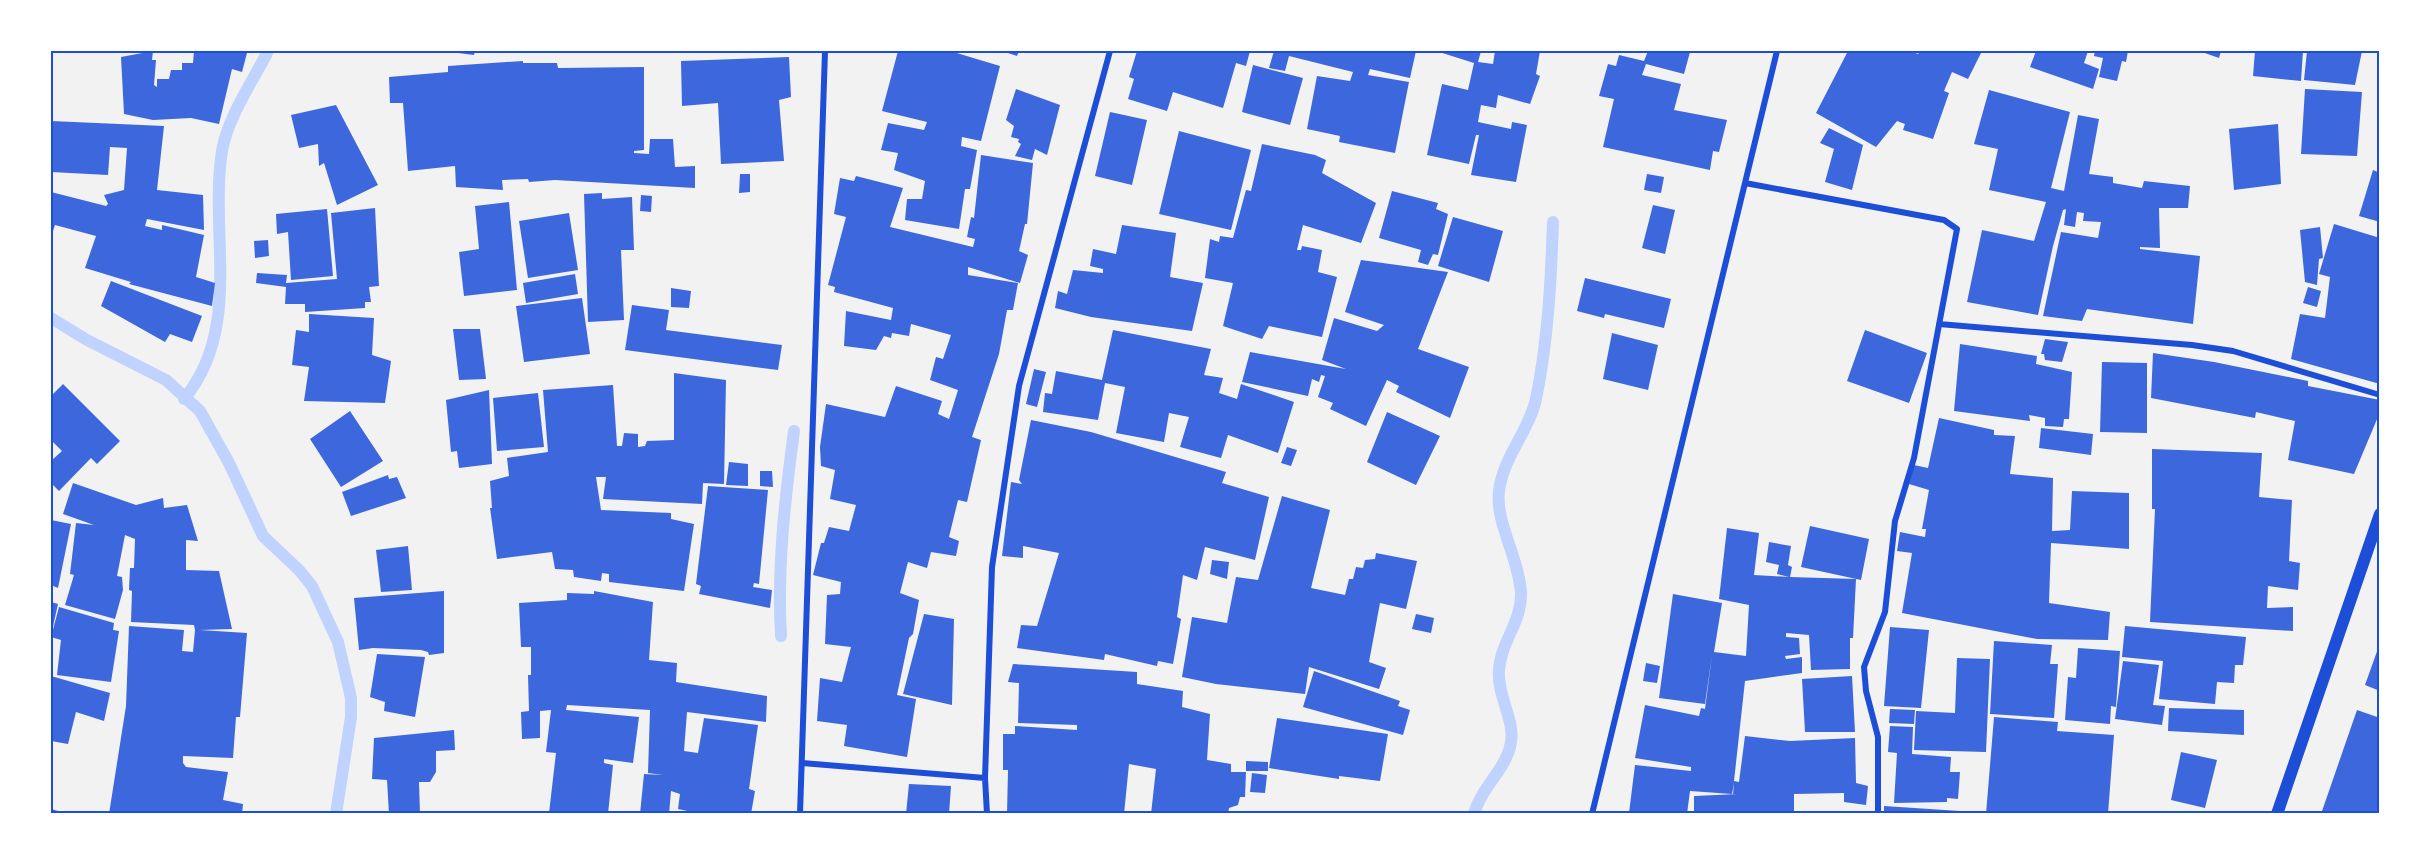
<svg xmlns="http://www.w3.org/2000/svg" width="2431" height="865" viewBox="0 0 2431 865" font-family="'DM Sans',sans-serif">
<rect width="100%" height="100%" fill="#f2f2f2"/>
<g fill="none" stroke-linecap="round" stroke-linejoin="round">
<!-- stream -->
<path stroke="#bfd3fe" stroke-width="12" d="M51 318 87 340 166 380 200 411 229 463 263 536 299 570 312 586 338 642 351 698V717L336 814
M184 399C243 328 209 234 222 151 228 116 252 83 268 51
M781 636C777 568 785 498 794 431
M1474 814C1481 787 1507 769 1511 742 1515 721 1497 695 1499 671 1500 643 1522 622 1521 593 1519 558 1495 522 1499 491 1503 457 1529 431 1536 399 1548 341 1551 280 1553 222"/>
</g>
<!-- building -->
<path fill="#3d67dc" d="M153 51 152 60H156L154 85 157 87V79H169L171 70H182V63H193L194 51 247 53 242 72 232 69 219 124 191 118 153 120 124 114 121 57Z
M442 51H475L474 55Z
M898 51H950L1000 66 981 141 962 137 961 146 977 150 970 189H965L959 229 905 220 907 199H922L925 181 894 170 898 153 881 150 888 123 924 130 927 122 882 111Z
M1002 51H1019L1017 56Z
M1137 51H1250L1246 66 1236 63 1223 108 1173 92 1167 111 1128 99 1134 79 1129 77Z
M1274 51H1416L1410 78 1370 69 1368 75 1409 82 1395 153 1339 142 1340 136 1307 129 1317 76 1350 81 1353 72 1289 56 1285 71 1269 68Z
M1436 51H1481L1478 62 1493 64 1495 51H1540L1536 74 1540 76 1530 104 1498 95 1496 108 1481 105 1478 122 1511 129 1512 122 1527 125 1516 182 1471 175 1479 135H1476L1469 164 1427 155 1442 84 1468 90 1474 63Z
M1648 51 1690 52 1684 74 1646 64 1642 75 1681 84 1674 110 1727 120 1719 152 1713 151 1710 170 1603 147 1614 99 1599 96 1608 64 1616 66 1619 55 1644 61Z
M1848 51H1911L1918 54 1920 51H1982L1968 79 1952 72 1944 91 1949 93 1933 139 1903 130 1905 124 1897 121 1876 147 1816 113Z
M2036 51H2088L2084 63 2099 69 2093 89 2030 67Z
M2095 51H2128L2126 62 2122 61 2117 81 2099 77 2103 58 2094 56Z
M2199 51H2221L2219 58Z
M2255 51H2303L2301 81 2253 76Z
M2307 51H2362L2355 85 2304 80Z
M789 57 791 97 779 100 784 161 721 164 718 103 682 106 681 61Z
M523 61V63H557L558 68 644 67V150L634 151V153L649 154 650 139H673L675 167 695 166V188L555 180 529 182 528 179 502 180 503 190 456 187 455 166 408 171 403 103H390L389 77 448 72V66Z
M1253 65 1303 78 1290 125 1242 112Z
M1016 89 1060 105 1047 155 1035 149 1032 160 1015 156 1021 144 1018 142 1019 139 1011 137 1014 126 1006 120Z
M2305 89 2362 92 2357 156 2301 154Z
M1989 90 2070 112 2051 188 2064 191 2078 115 2099 119 2089 174 2113 177V183L2142 188 2144 181 2190 186 2188 208H2159L2160 248 2140 247V249L2200 256 2193 324 2087 309 2082 321 2043 316 2061 232 2098 238 2101 222 2083 221 2084 213 2077 212 2075 227 2064 225 2066 209 2063 210 2053 246 2038 315 1967 302 1982 230 2034 241 2046 202 1989 190 1998 149 1974 144Z
M336 105 378 185 337 205 324 163 319 166 318 144 299 148 291 115Z
M1110 112 1147 120 1132 185 1095 176Z
M51 121 164 126 157 190 203 195 204 230 147 219 145 226 162 230V225L204 235 196 277 215 283 212 306 129 284 131 282 85 268 96 236 55 225 51 237V192L106 206 108 204 104 195 124 190 127 148 110 147 108 175 51 172Z
M2278 124 2281 184 2234 190 2229 129Z
M1829 128 1863 145 1852 190 1825 182 1834 149 1820 143Z
M1179 131 1251 150 1231 230 1159 214Z
M1262 144 1315 155 1326 160 1322 173 1376 203 1361 243 1303 225 1297 250H1301L1302 246 1322 250 1318 272 1337 277 1322 337 1269 326 1262 339 1223 326 1233 283 1205 278 1210 239 1219 242 1220 236 1233 238 1246 190 1251 191Z
M981 155 1033 163 1027 224H1025L1019 251 1028 255 1020 283 968 267V275L1018 283 1013 310H1007L999 354 972 437 981 440 967 502 958 500 949 537 959 541 956 556 931 552 927 568 908 562 900 593 919 600 913 634 909 638 897 695 916 699 907 757 844 746 847 725 817 721 820 678 842 682 851 647 825 644 827 595 840 594 841 582 813 575 821 543H824L829 527 849 531 856 505 830 499 835 470 821 466 820 447 826 404 885 417 896 386 942 401 938 414 949 419 958 390 930 380 936 357 943 359 951 335 911 324 909 336 892 333 891 338 884 336 876 350 844 346 846 311 891 320 893 308 834 292 835 287 828 285 846 217 834 214 840 178 854 181 856 176 903 188 890 227 973 247 975 239 967 237 971 217 974 218Z
M2373 170 2380 173V222L2359 216Z
M740 174H750V192L739 193Z
M1647 174 1664 177 1661 193 1644 190Z
M1392 191 1438 203 1436 209 1448 214 1438 255 1433 254 1428 265 1418 262 1421 250 1379 238Z
M602 193V199L632 197 634 250H621L624 320 588 322 584 194Z
M641 195 652 196 651 212 640 211Z
M509 202 517 290 464 296 459 252 479 249 475 206Z
M1653 205 1675 210 1665 254 1642 248Z
M375 208 379 286 369 287 371 302H365V308L305 312V304H285L286 287 256 283 257 273 287 275 286 283 337 279 331 213Z
M327 209 333 276 291 280 288 232 277 234 276 214Z
M569 213 578 270 528 278 519 221Z
M1453 217 1503 231 1489 282 1438 266Z
M2334 224 2380 238V384L2291 359 2300 314 2325 318 2330 277 2319 274Z
M1122 225 1176 233 1170 277 1203 283 1192 331 1091 317 1055 308 1058 291 1067 294 1073 270 1103 273V269L1090 266 1093 249 1116 254Z
M2320 227 2323 258 2319 259 2317 285 2305 282 2300 230Z
M268 240 269 256 255 258 254 241Z
M1361 260 1448 272 1418 349 1469 367 1450 418 1396 392 1399 386 1387 380 1366 426 1330 409 1333 403 1318 397 1325 376 1321 375 1319 382 1312 379 1308 396 1242 382 1250 352 1346 369 1322 360 1334 318 1377 331 1384 325 1345 312Z
M575 274 578 294 526 303 523 283Z
M1585 278 1671 299 1664 328 1605 314 1604 318 1577 311Z
M111 281 202 316 192 342 170 334 165 342 101 306Z
M2308 287 2321 291 2317 307 2303 303Z
M671 288 691 291 689 308 671 307Z
M582 298 590 354 524 362 516 306Z
M632 305 669 310 666 330 782 345 778 370 625 350Z
M309 314 374 318 372 355 391 361 385 403 304 401 309 367 292 365 296 330 309 332Z
M453 329H480L486 379 459 380Z
M1113 330 1211 349 1204 375 1223 378 1219 393 1237 399 1241 384 1294 402 1278 453 1228 435 1221 458 1180 447 1189 417 1169 413 1164 442 1116 433 1125 387 1105 383 1098 420 1043 412 1045 393 1052 394 1056 371 1102 380Z
M1865 330 1927 353 1909 403 1847 381Z
M1612 333 1658 345 1648 390 1603 379Z
M2045 339 2068 342 2062 362 2045 360 2044 354H2041Z
M1960 344 2037 356 2036 364 2072 372 2069 419H2064L2063 427 2045 426V418L2029 415 2030 421 1954 411Z
M2153 353 2214 362 2308 381V386L2380 400V412L2354 474 2288 460 2295 421 2256 412 2255 418 2151 398Z
M2102 362 2147 363V433L2100 432Z
M1034 369 1046 372 1037 407 1026 404Z
M674 373 726 380 724 484 703 483 702 504 603 499 606 477H596L601 510 671 513V519L694 524 684 591 609 582V574L602 573 601 581 574 577 573 570 555 569 552 552 497 559 490 508H492L490 481 509 476 507 458 548 452 543 390 613 385 617 446H622L624 433 638 434V447L645 446 647 441 674 440Z
M63 384 120 441 97 464 91 458 59 491 51 483V461L62 451 51 440V396Z
M489 390 492 464 459 468 457 451 451 452 446 400Z
M538 393 544 447 497 451 493 398Z
M350 411 383 461 341 487 310 439Z
M1387 412 1440 436 1416 485 1367 462Z
M1939 418 1994 430V435L2015 436 2010 474 2053 478 2052 531 2070 530 2072 491 2129 493V549L2051 543 2049 603 2110 612 2108 640 2037 639 1902 613 1912 553 1897 551 1900 532 1925 537 1926 529H1922L1929 490 1909 484 1914 465 1928 468Z
M1031 420 1091 432 1226 472 1222 483 1269 497 1255 560 1205 547 1197 580 1183 575 1177 617 1181 619 1173 664 1158 661 1157 666 1105 654 1104 660 1017 648 1021 625 1037 626 1059 553 1023 546V558L1002 556 1011 482 1022 484 1019 480Z
M2041 428 2093 434 2091 455 2039 448Z
M1287 447 1297 450 1291 466 1281 463Z
M2152 449 2262 453 2259 497 2292 500 2289 561 2300 563 2298 590 2268 586 2267 608 2293 607V631L2150 622 2155 509H2152Z
M729 462 748 464V486L726 485Z
M760 471H772L773 487 760 486Z
M388 475 389 479 397 477 406 498 351 516 342 492Z
M73 483 136 505 163 498 164 508 187 505 198 541 186 540V570L219 571 232 629 200 630 247 633 240 717H236L233 758 183 756V763L186 767 228 772 223 800 243 804 242 814H109L126 706 129 626 184 630 182 651 193 652 195 630 194 625 131 622 132 591 129 590 130 568H134L135 539 125 535 117 576 122 577 123 590 115 619 65 605 74 575 70 574 76 523 94 525 63 514Z
M708 486 768 490 759 584 754 583 753 587 772 590 770 608 699 594 701 586 696 584Z
M1282 496 1330 510 1311 588 1345 595 1349 579H1353L1356 567 1363 568 1365 560 1375 559 1376 553 1417 561 1406 609 1380 603 1369 662 1386 668 1379 689 1309 667 1305 694 1216 684 1182 677 1192 617 1227 623 1236 577 1258 580Z
M51 520 71 524 58 588 51 585Z
M1810 526 1869 539 1861 580 1801 567Z
M1727 528 1759 533 1754 575 1789 577 1777 574 1779 565 1766 562 1769 542 1791 546 1788 565 1792 567 1790 577 1856 579 1853 638H1850V669L1811 670 1809 635 1786 633V637L1799 638 1800 654 1785 656 1786 659 1802 657V673L1745 681 1734 781 1739 782 1745 736 1790 741 1855 738 1856 783 1868 786 1866 805 1844 802V793L1794 794V814H1694V796L1738 794H1733L1734 783 1732 794 1690 791 1687 814 1629 813 1635 765 1691 771V767L1635 758 1645 705 1699 716 1701 708 1705 709 1712 655 1705 704 1659 698 1673 594 1722 603 1714 652 1746 656 1749 605 1719 599Z
M408 546 412 590 381 592 376 550Z
M1212 560 1229 562 1227 579 1210 574Z
M444 591V653L429 655 428 652 421 650 373 648 359 650 354 598Z
M594 591 653 602 649 660 677 663 676 682 767 696 766 722 687 712 684 751 698 753 704 718 758 725 749 789 755 791 751 814H692V812L678 809 680 794 671 791 669 814H640L644 774 663 775 648 773 650 710 567 705 566 710 639 717 633 763 604 759V763L613 765 608 814 549 813 556 753 546 752 551 710 540 711V738L522 739 521 712 529 711 528 675H531V647H521L519 603 567 600V593L594 594Z
M51 602 58 604 52 631 51 630Z
M59 607 114 623 113 630 119 631 111 682 57 675 61 640 51 637Z
M924 614 954 619 952 705 903 694Z
M1416 614 1434 618 1431 633 1412 629Z
M2125 626 2246 637 2243 665H2235L2234 683 2217 682 2215 704 2159 699 2163 661 2122 657Z
M1890 627 1929 630 1921 708 1884 706Z
M1994 641 2052 645 2050 664H2058L2054 718 1990 714Z
M2380 643V691L2365 685Z
M2078 648 2120 651 2116 707 2111 706 2110 724 2065 720 2068 677 2076 678Z
M377 654 425 657 415 717 384 711 385 702 370 697Z
M1957 658 1990 659 1986 752 1914 750 1916 711 1955 713Z
M2123 661 2159 665 2153 705 2165 706 2162 725 2115 719Z
M1646 663 1660 666 1657 683 1643 681Z
M1013 664 1137 672V684L1183 691 1182 707 1210 714 1207 760 1231 764V772H1246L1245 797H1240L1238 805 1229 808 1228 814H1151L1156 769 1129 764 1124 814H1007L1008 770H1003V734H1015V726L1077 730V725L1018 723 1019 683 1008 682Z
M1314 671 1400 701 1398 706 1410 710 1403 735 1303 707Z
M51 676 110 693 104 721 76 712 68 744 51 741Z
M1852 676 1855 732H1805L1802 679Z
M2169 708 2244 710V735L2168 731Z
M1890 709 1915 710 1914 724 1889 723Z
M2357 710 2380 718V814H2321Z
M1994 717 2058 722 2057 731 2114 735 2108 814H1986Z
M1277 718 1388 734 1380 781 1339 776V779L1269 768Z
M1890 726 1913 727 1912 754 1951 757 1950 772H1960L1958 799 1947 798V802L1894 803 1897 753 1888 752Z
M454 730 455 750 436 751V772L430 782H419L420 814H389L387 780 372 779 374 738Z
M2181 752 2217 760 2205 808 2171 800Z
M1246 761 1268 762V771H1246Z
M1252 773 1267 775 1265 793 1250 792Z
M909 784 951 786 949 814H906Z
M1884 806 1960 811 1959 814H1884Z
M51 809 65 813 64 814H51Z"/>
<g fill="none" stroke-linecap="round" stroke-linejoin="round">
<!-- minor -->
<path stroke="#1d4ed8" stroke-width="6" d="M1745 183 1944 220 1957 229 1914 458 1895 521 1885 612 1864 667 1866 691 1878 737V814
M1939 324 2192 345 2233 351 2380 395
M802 763 985 778
M800 814 825 51
M987 814 985 778 992 567 1019 386 1110 51
M1592 814 1777 51"/>
<!-- secondary -->
<path stroke="#1d4ed8" stroke-width="12" d="M2277 814 2380 514"/>
</g>
<!-- border -->
<rect width="2431" height="865" fill="none" stroke="#ffffff" stroke-width="105"/>
<rect x="52" y="52" width="2326" height="760" fill="none" stroke="#1d4ed8" stroke-width="2"/>
</svg>
